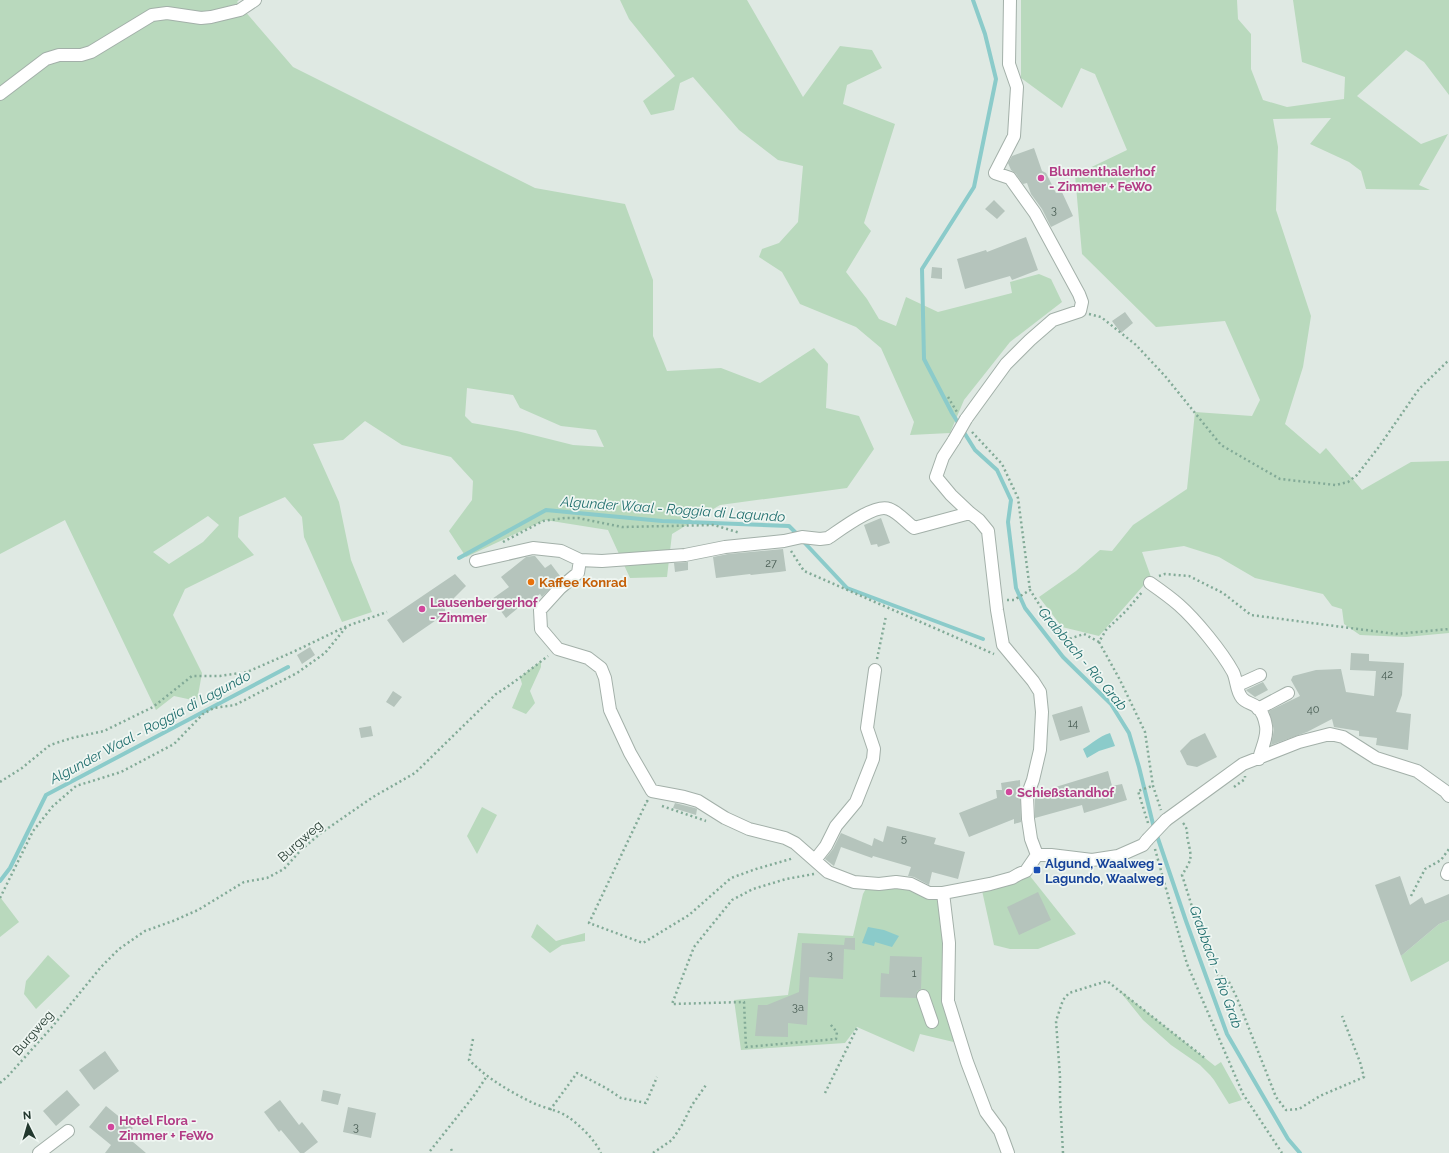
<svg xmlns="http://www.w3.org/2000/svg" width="1449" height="1153" viewBox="0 0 1449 1153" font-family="Raleway,sans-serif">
<rect width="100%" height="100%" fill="#dfe9e3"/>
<!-- green -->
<path fill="#b9d9bd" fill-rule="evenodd" d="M0 0H239L237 2 293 67 535 188 625 204 653 280V336L667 371 721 368 760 383 814 348 828 364 826 408 859 416 874 449 847 488 720 505 672 534 667 577 630 578 608 530 545 520 466 557 449 531 472 500 473 481 451 457 402 445 365 421 343 440 313 444 339 502 351 560 372 612 342 622 304 537 302 517 285 497 239 517 238 537 254 555 185 589 173 615 202 673 197 701 174 696 156 710 65 520 0 554ZM467 388 513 395 520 408 561 426 596 430 604 447 573 445 517 431 472 423 465 416ZM208 516 219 525 203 542 169 564 153 552Z
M620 0H747L803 97 840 46 872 50 882 68 847 85 843 104 895 124 864 223 871 231 846 272 867 299 879 319 896 326 906 297 938 312 1012 293 1010 282 1039 274 1051 279 1062 302 1010 342 964 400 950 433 910 435 914 422 881 348 856 327 800 304 782 272 759 257 762 249 779 243 798 222 803 166 778 160 739 130 693 77 680 83 674 110 651 115 643 101 675 76 629 19Z
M1021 0H1237L1238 19 1251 34V69L1263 100 1287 107 1344 99 1345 77 1302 62 1293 0H1449V95L1424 62 1406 50 1357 96 1421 144 1448 134 1419 185 1430 190 1366 189 1361 171 1349 162 1310 144 1331 118 1273 119 1278 147 1276 210 1311 316 1303 367 1285 424 1320 454 1326 448 1362 490 1411 462 1449 461V633L1406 637 1360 635 1344 624 1342 609 1332 606 1323 594 1255 578 1219 557 1184 546 1142 552 1151 577 1099 636 1062 627 1039 597 1076 571 1100 550 1112 551 1133 525 1187 489 1195 412 1252 416 1260 400 1225 321 1156 327 1082 254 1075 175 1127 150 1095 74 1081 68 1062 108 1021 78Z
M541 661V667L530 691 535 703 526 714 512 708 522 684 520 677Z
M482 807 497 815 477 854 467 836Z
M1026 871 1076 934 1038 949H1010L994 945 981 886Z
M869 883 943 893 948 1001 962 1044 920 1034 914 1052 857 1027 845 1043 741 1050 734 1000 788 995 798 933 853 936 863 894Z
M0 897 19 922 0 937Z
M1449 920V961L1411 982 1401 956 1439 924Z
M537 924 556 941 585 933V941L562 945 550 953 531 937Z
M48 955 70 976 36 1009 24 994 26 981Z
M1118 989 1215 1066 1221 1062 1242 1100 1229 1104 1214 1080 1210 1075 1200 1065 1171 1045 1143 1020Z"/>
<!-- water -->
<path fill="#8bcbca" d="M1110 733 1115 746 1099 751 1087 758 1083 749C1093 743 1098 737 1110 733Z
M868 927 884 930 899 936 892 947 875 942 874 946 862 943Z"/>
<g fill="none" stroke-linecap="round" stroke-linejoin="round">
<!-- stream -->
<path stroke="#8bcbca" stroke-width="4" d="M973 0 985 34 996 79 974 187 922 269 924 359 952 413 975 450 997 470 1011 500 1008 522 1016 588 1025 608 1063 657 1111 704 1129 733 1139 767 1153 824 1186 921 1227 1034 1288 1139 1300 1153
M802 540 847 588 983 639
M459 558 546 510 662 521 789 526 798 535
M0 881 10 868 46 795 288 667"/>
</g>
<!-- building -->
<path fill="#b5c4bc" d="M1034 148 1042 171 1046 173 1056 193 1061 190 1073 216 1051 227 1042 209 1031 194 1027 183 1023 184 1016 174 1011 170 1008 163 1012 156Z
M994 200 1005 211 997 219 985 209Z
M1026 237 1038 270 1012 280 1010 276 965 289 957 259 986 250 987 252Z
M932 267 942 268V279L931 278Z
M1125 312 1133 323 1121 333 1112 321Z
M881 518 890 543 878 547 877 544 871 545 864 525Z
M783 549 786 571 779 572 751 575 750 574 716 578 713 557 728 554Z
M533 556H535L545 568 551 564 560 576 554 580 556 582 542 597 540 594 524 606 523 604 506 618 492 599 509 587 501 577 526 557Z
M688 562V570L675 572 674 563Z
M455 574 466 586 445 607V614L403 643 387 620Z
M310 647 315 655 302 664 297 655Z
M1351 653 1369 654V661L1404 663 1402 695 1396 712 1411 714 1408 750 1376 745 1377 738 1359 736V731L1334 727 1332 719 1307 732 1271 745 1274 730 1269 711 1300 696 1291 680 1293 676 1316 670 1341 669 1346 692 1374 696 1376 671 1350 670Z
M1263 682 1268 690 1255 697 1247 691 1246 690Z
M393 691 402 697 394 707 386 702Z
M1082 706 1090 732 1060 741 1052 715Z
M371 726 373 736 361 738 359 728Z
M1205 733 1217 757 1197 767 1187 765 1180 751 1191 740Z
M1108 771 1112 786 1122 784 1127 800 1084 813 1082 805 1035 818V797L1036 793Z
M1020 780 1021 822 1014 824V819L969 837 959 813 997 798 996 790H1002L1001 783Z
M675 803 695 808 697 809 696 815 673 808Z
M887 826 936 838 934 844 965 852 958 879 932 872 929 885 914 877 908 876 911 867 873 856 872 858 841 847 834 866 825 859 833 849 841 833 872 846 874 838 883 842Z
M1400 876 1410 905 1422 897 1425 904 1449 894V920L1439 924 1401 956 1375 885Z
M1038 892 1051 920 1019 935 1007 907Z
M845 938H855V950L844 949 843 979 809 977 807 1025 788 1023V1037L755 1036 758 1005H767L799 992 802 943 844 945Z
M890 956 922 957 921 989 917 991 916 998 880 997 881 973 889 974Z
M105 1051 119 1071 94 1090 79 1070Z
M67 1090 80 1105 56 1126 43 1111Z
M323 1090 341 1094 338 1105 321 1101Z
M280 1100 299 1125 302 1122 318 1142 304 1153H300L281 1130 279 1132 264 1112Z
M106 1106 133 1128 126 1136 146 1153H105L111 1145 89 1127Z
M348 1107 376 1113 371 1138 343 1132Z"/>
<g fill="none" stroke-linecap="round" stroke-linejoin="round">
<!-- minor casing -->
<g stroke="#a3b0a9" stroke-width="14">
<path id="minor" d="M0 94 46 59 59 55H81L91 52 152 15 167 13 201 18 211 17 240 10 255 0
M966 419 1006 364 1030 340 1053 320 1080 311 1082 302 1079 294 1035 213 1010 178 995 173 1014 136 1017 87 1009 64 1010 0
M954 440 943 457 936 477 951 495 970 513 979 520 988 531 997 610 1003 645 1033 681 1040 692 1042 712 1040 750 1033 780 1027 796 1028 819 1031 839 1037 855
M580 560 602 561 685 555 725 547 784 541 802 537 820 539 828 538C840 530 875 503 889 509 898 512 906 522 914 528L970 513
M476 561 533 548 561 551 580 560 578 573 560 588 540 610 541 629 558 649 588 658 601 668 605 678 610 710 630 753 652 791 684 797 698 801 725 818 749 829 785 838 795 843 828 872 854 882 879 884 896 882 911 884 929 893H943L990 884 1012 878 1019 874 1026 871 1037 855
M1150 583C1160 590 1170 597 1179 605 1196 620 1222 652 1233 672 1237 680 1236 691 1242 698 1246 703 1252 703 1257 707 1262 711 1265 720 1266 726 1268 737 1261 749 1259 759
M1238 685 1260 675
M1258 709 1288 693
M1166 820 1243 764 1299 742 1330 734 1343 737 1376 758 1417 771 1445 791 1449 796
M1037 855H1051L1092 860 1118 856 1143 845 1147 840
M815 860 826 846 836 826 856 802 873 759 874 749 867 728 875 670
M1447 874 1449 869
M943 893 949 943 948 1001 967 1062 986 1112 1000 1131 1008 1153
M923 996 932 1022
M39 1153 68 1131"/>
</g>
<!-- path -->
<path stroke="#82aa97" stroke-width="2.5" stroke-dasharray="2 3" stroke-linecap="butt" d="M1089 314 1101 317 1136 345 1165 376 1221 445 1280 479 1336 485 1348 482 1357 475 1378 448 1419 389 1449 360
M948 397 957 412
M972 432 1002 464 1018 498 1030 590
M503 542 543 521 565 518H578L622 527 714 525 740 533
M791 551 804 571 994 654
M1159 576 1165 574 1189 576 1223 593 1251 615 1396 634 1449 629
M1007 600H1014L1030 590 1044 612 1059 632 1069 639 1084 634 1099 642 1106 630 1126 611 1143 591
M1099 642 1120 680 1145 732 1153 786 1161 810
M877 659 886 616
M0 782 22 768 50 745 72 738 104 731 153 707 192 676H220L247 672 295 651 347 626 387 612
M1234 787 1245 779V776
M648 802 647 801 589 923 643 943 689 915 731 878 756 869 794 858
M662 806 706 821
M1148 823 1138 791 1152 786
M1183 823C1189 830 1186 833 1188 841 1192 859 1192 859 1182 875L1201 935 1217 974 1228 980 1237 998 1276 1097 1286 1110 1299 1109 1320 1096 1364 1077 1360 1062 1342 1016
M1155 849 1187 964 1243 1094 1282 1153
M814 874 786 879 753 889 732 900 694 947 672 1004 744 1002 746 1047 836 1039 837 1032 830 1024
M1411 896 1425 869 1441 860 1449 849
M0 898 33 831 53 806 76 786 121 772 174 744 203 714 214 708 235 705 297 673 325 653 347 626
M473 1039 469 1060C488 1079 509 1091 533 1103 544 1108 558 1110 568 1117 580 1125 595 1140 601 1153
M0 1083 8 1076 52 1027 101 967 119 949 145 931 173 921 198 910 244 882 267 878 284 869 301 850 321 833 373 797 415 773 496 694C514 683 531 669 548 656
M825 1093 858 1026
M550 1110 577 1073 606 1088 621 1098 646 1103 657 1077
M451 1149 453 1153
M430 1151 473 1097 487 1076
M653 1153 672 1140 682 1125 692 1105 706 1085
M1063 1153 1060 1098V1077L1056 1021 1063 1000 1069 993 1107 981 1206 1059"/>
<!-- minor -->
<use href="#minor" stroke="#fff" stroke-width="12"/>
<!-- minor-bridge casing -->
<g stroke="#a3b0a9" stroke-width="14" stroke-linecap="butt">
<path id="minor-bridge" d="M954 440 966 419
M1147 840 1166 820"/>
</g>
<!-- minor-bridge -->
<use href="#minor-bridge" stroke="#fff" stroke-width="12"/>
</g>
<!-- markers -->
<g fill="#d1479c" stroke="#eff6f2" stroke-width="1.5">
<circle cx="1041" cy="178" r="4"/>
<circle cx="422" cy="609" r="4"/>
<circle cx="1009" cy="792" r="4"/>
<circle cx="111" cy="1127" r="4"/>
</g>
<circle fill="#e8710a" stroke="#eff6f2" stroke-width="1.5" cx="531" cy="582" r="4"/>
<rect fill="#1a4fb4" stroke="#eff6f2" stroke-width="1.5" x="1033" y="866" width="8" height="8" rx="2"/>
<g text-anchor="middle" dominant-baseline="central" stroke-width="3.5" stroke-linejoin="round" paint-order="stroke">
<!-- number labels -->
<g font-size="11" fill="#475b52">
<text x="1054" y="210">3</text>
<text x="771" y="563">27</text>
<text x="1387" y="674">42</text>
<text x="1313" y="709">40</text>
<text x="1073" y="723">14</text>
<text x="904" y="838">5</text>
<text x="830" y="955">3</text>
<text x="914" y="973">1</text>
<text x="798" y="1007">3a</text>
<text x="356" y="1127">3</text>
</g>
<!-- hotel labels -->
<g font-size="13" font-weight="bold" fill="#b23c85" stroke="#eff6f2" text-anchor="start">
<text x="1049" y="171">Blumenthalerhof<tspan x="1049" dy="15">- Zimmer + FeWo</tspan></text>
<text x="430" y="602">Lausenbergerhof<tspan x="430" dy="15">- Zimmer</tspan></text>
<text x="1017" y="792">Schießstandhof</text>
<text x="119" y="1120">Hotel Flora -<tspan x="119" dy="15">Zimmer + FeWo</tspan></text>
</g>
<!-- food labels -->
<g font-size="13" font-weight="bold" fill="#c56008" stroke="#eff6f2" text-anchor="start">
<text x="539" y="582">Kaffee Konrad</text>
</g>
<!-- street labels -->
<g font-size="13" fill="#22382e" stroke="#eff6f2">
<text transform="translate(300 841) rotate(-42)">Burgweg</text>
<text transform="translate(33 1033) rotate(-49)">Burgweg</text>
</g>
<!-- transit labels -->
<g font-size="13" font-weight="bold" fill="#164399" stroke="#eff6f2" text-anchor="start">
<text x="1045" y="863">Algund, Waalweg -<tspan x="1045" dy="15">Lagundo, Waalweg</tspan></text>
</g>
<!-- water labels -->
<g font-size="14" font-style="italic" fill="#216f6e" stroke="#eff6f2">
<text transform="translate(673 509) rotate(4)">Algunder Waal - Roggia di Lagundo</text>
<text transform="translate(1083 659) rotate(50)">Grabbach - Rio Grab</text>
<text transform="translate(150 727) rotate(-28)">Algunder Waal - Roggia di Lagundo</text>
<text transform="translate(1216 967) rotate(70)">Grabbach - Rio Grab</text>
</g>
</g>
<!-- north arrow -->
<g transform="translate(28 1125) rotate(355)" stroke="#eff6f2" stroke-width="3" paint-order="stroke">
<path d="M0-3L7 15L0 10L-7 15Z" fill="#22382e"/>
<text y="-6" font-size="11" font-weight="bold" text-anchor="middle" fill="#22382e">N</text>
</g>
</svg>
